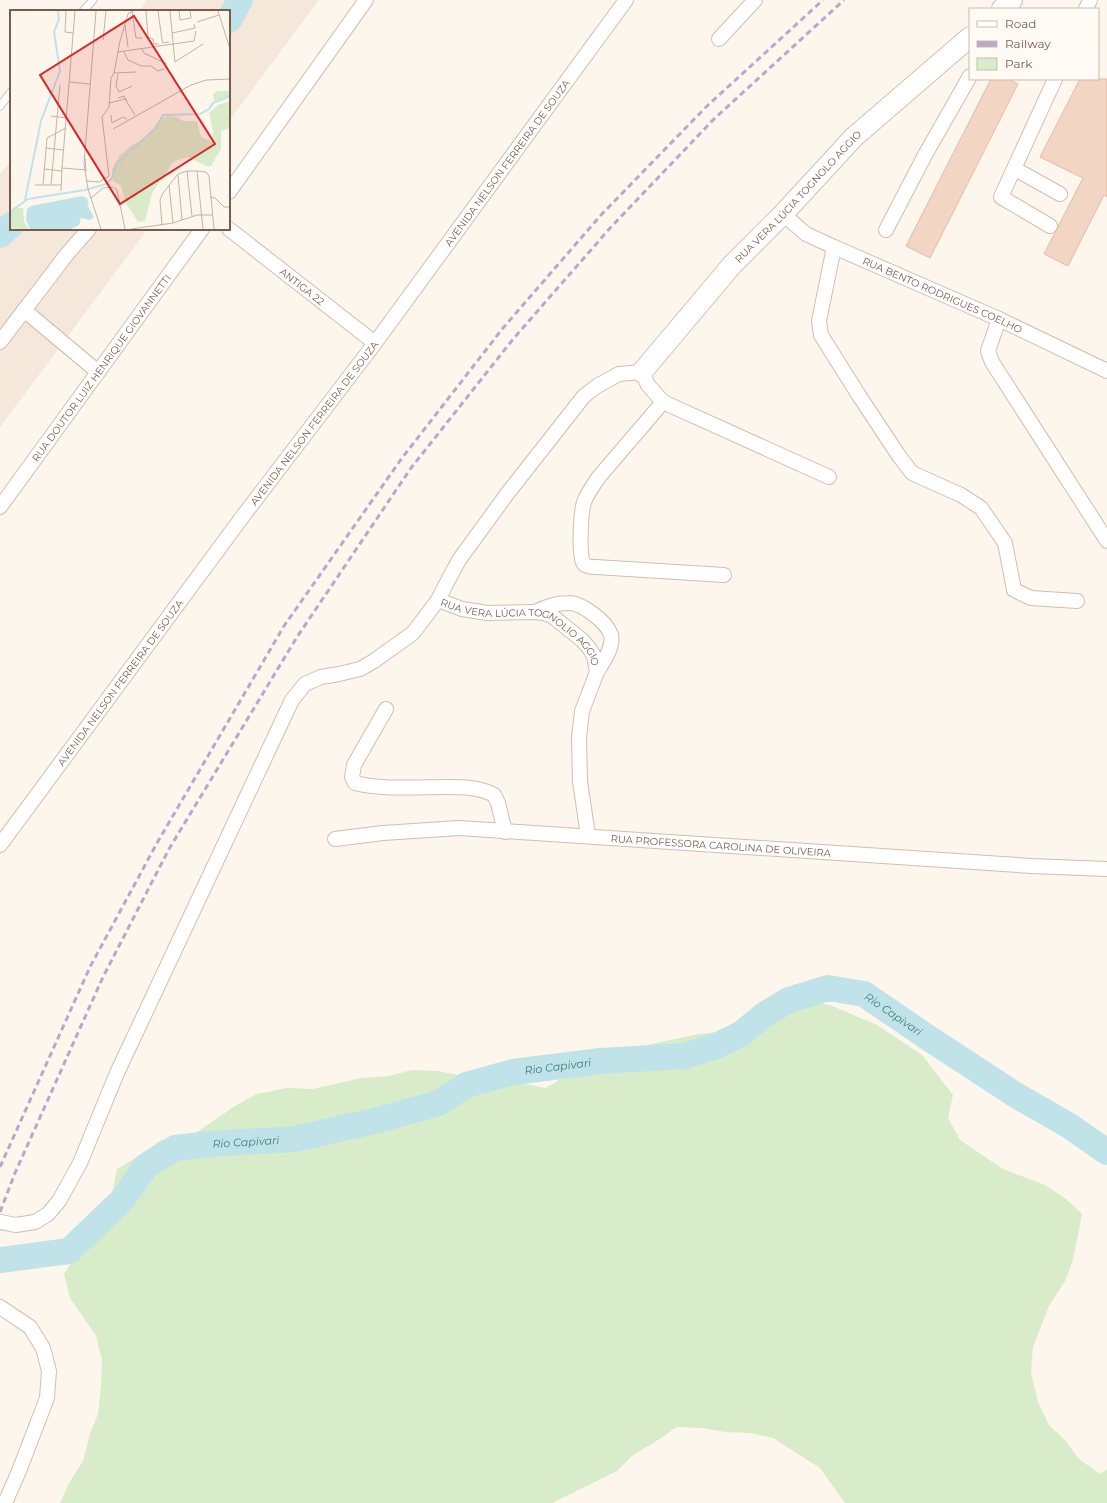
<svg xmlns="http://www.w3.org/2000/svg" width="1107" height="1503" viewBox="0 0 1107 1503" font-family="Montserrat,sans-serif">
<rect width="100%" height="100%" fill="#fdf6ec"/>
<!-- residential -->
<path fill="#f5e8da" d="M146 0H319L229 121V11H139Z
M11 162V229H148L0 427V174Z"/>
<!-- green -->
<path fill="#d8ecc9" d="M807 1001 830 1005 877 1025 922 1055 953 1095 948 1118 960 1140 1003 1169 1045 1185 1066 1199 1082 1214 1073 1260 1065 1281 1049 1306 1033 1347 1031 1372 1038 1402 1049 1425 1065 1440 1079 1459 1100 1474 1107 1469V1503H845L820 1468 773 1438 750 1433 725 1432 702 1428 677 1427 658 1440 633 1455 617 1471 552 1503H60L69 1483 83 1461 90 1434 98 1414 101 1385 102 1360 96 1336 70 1298 64 1274 95 1226 109 1216 108 1214 117 1169 142 1154 161 1140 188 1138 235 1106 257 1094 287 1088 313 1089 361 1078 388 1076 412 1070 437 1071 470 1077 505 1079 545 1088 553 1084 572 1070 602 1064 624 1053 651 1044 699 1034 726 1031 785 1012Z"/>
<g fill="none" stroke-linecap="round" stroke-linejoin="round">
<!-- river -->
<g stroke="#bfe3e8" stroke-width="26">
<path d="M229 20 240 0"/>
<path d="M0 235 11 225"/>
<path id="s1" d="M0 1260 69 1251 122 1200 146 1166 175 1148 210 1144 295 1139 378 1120 439 1103 466 1085 513 1072 601 1061 684 1056 716 1046 741 1034 764 1015 789 1000 828 988 864 994 927 1037 1014 1094 1068 1125 1107 1152"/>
</g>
</g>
<!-- building -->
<path fill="#f3d5c3" stroke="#e6bba3" d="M991 79H1008L1018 84 930 258 906 246Z
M1080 79H1107V197L1104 195 1068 266 1044 254 1083 178 1040 157Z"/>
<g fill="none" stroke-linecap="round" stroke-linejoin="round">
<!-- lane casing -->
<g stroke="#d1beb0" stroke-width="9">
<path id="lane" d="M83 11 93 0
M0 106 11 92"/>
</g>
<!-- street casing -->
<g stroke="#d1beb0" stroke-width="16">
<g id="street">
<path d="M1086 9 1090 0"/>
<path d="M719 39 755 0"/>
<path d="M1015 169 1060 194"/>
<path d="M229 192 366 0"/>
<path id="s2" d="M783 214 806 234 834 247 999 319 1107 371"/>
<path d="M1050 226 1001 197 1055 79"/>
<path id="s3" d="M229 229 375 343"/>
<path d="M886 230 925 155 970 76"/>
<path d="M834 247 819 321 821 335 858 394 899 456 912 473 961 495 981 508 1005 543 1014 590 1031 598 1077 601"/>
<path d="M24 310 98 372"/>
<path d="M999 319 988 351 992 362 1107 541"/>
<path d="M0 342 67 254 89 229"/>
<path d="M663 402 598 478C593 486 587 494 584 502 581 511 578 559 584 564 587 567 592 567 596 567L724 575"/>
<path id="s4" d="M0 507 202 229"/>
<path id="s5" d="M438 600 462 609 487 613 534 612 544 613 552 616 582 640 589 648 594 656 597 672 582 711 579 738 580 781 588 836"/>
<path d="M535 612C545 607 556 603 568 603 581 602 607 622 611 635 614 647 603 662 597 672"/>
<path d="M386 709 354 765 352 777 355 783C381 790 418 787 445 787 462 787 480 787 494 795L498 803 505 832"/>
<path id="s6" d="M335 839 383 833 459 828 1032 866 1107 869"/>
<path id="s7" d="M0 845 243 516 375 343 626 0"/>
<path d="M0 1222 16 1225 35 1222 48 1214 59 1201 80 1163 117 1073 292 700 305 684 321 677 339 674 360 669 374 661 413 633 438 600 445 586 459 560 507 494 584 396 597 386 619 374 642 372 648 385 663 402 829 477"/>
<path d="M0 1307 30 1327 43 1348 49 1371 47 1398 19 1471 5 1503"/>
</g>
</g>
<!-- secondary casing -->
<g stroke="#d6c0b0" stroke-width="22">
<g id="secondary">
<path d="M1002 9 1012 0"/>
<path id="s8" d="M642 372 732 265 783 214 854 137 970 37"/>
</g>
</g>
<!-- lane -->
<use href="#lane" stroke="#fff" stroke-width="7"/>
<!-- street -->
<use href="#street" stroke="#fff" stroke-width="14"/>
<!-- secondary -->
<use href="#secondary" stroke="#fff" stroke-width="20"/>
<!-- rail -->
<path stroke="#b9a8c9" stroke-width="3" stroke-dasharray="6 4" stroke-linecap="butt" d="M0 1167 90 967 157 843 284 626 402 458 503 328 601 215 706 107 823 0
M0 1212 15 1173 103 977 169 849 297 637 411 468 514 338 611 227 714 119 844 0"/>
</g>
<g text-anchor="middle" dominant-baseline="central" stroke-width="3.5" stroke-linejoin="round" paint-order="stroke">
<!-- street labels -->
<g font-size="10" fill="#7a5c4d" stroke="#fffaf3">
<text stroke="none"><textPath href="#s7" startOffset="850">AVENIDA NELSON FERREIRA DE SOUZA</textPath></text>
<text stroke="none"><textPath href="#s8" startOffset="235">RUA VERA LÚCIA TOGNOLO AGGIO</textPath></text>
<text stroke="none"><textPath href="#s3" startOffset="93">ANTIGA 22</textPath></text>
<text stroke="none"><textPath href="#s2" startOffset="180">RUA BENTO RODRIGUES COELHO</textPath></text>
<text stroke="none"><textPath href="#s4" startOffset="172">RUA DOUTOR LUIZ HENRIQUE GIOVANNETTI</textPath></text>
<text stroke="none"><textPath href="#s7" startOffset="526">AVENIDA NELSON FERREIRA DE SOUZA</textPath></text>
<text stroke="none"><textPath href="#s5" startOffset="94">RUA VERA LÚCIA TOGNOLIO AGGIO</textPath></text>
<text stroke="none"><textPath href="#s7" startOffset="202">AVENIDA NELSON FERREIRA DE SOUZA</textPath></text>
<text stroke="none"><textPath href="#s6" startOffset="387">RUA PROFESSORA CAROLINA DE OLIVEIRA</textPath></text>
</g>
<!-- water labels -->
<g font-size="11" font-style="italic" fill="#437c86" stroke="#fffaf3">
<text stroke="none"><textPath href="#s1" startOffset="974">Rio Capivari</textPath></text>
<text stroke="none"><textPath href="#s1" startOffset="614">Rio Capivari</textPath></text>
<text stroke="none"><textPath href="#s1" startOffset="290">Rio Capivari</textPath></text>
</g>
</g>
<!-- overview -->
<g transform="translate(10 10)">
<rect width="220" height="220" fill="#fdf6ec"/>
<path d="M207 81H220V87L204 91 203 84ZM220 91V118L211 121V139L201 156H196L178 147 164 151 142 183 135 211 128 212 116 193 111 176 103 171 102 159 110 145 122 135 134 129 152 108 159 106 167 107 173 111H187L191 127 202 132 203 122 199 103 208 95ZM8 198H13L14 212 19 219H0V202Z" fill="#d8ecc9"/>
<path d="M72 186 77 188 79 194 77 195 84 207 80 210 71 208 69 215 61 219H20L16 210 17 199 21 196Z" fill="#bfe3e8"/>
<path fill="none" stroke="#bfe3e8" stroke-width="2" d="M15 190 31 111 50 61 44 22 49 9 48 1M0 202 18 189 75 180 96 174 102 168 106 154 145 119 153 105 190 104 199 99 203 93 220 86"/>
<path fill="none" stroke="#c5b3a7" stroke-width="1" d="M56 1 55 22 63 23M65 1 52 158 76 160M86 1 74 154 78 179 91 219M122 1 126 28H132M136 1 138 27 143 29 144 34H149M148 1 152 30 153 33 159 32M160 1 165 52 193 34M169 1 170 10 181 8 180 1M208 1 220 39M187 12 209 5M115 15 118 37M162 23 185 18 184 14M93 30 96 1M132 39 134 43 157 54M108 42 184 31 186 21M114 42 118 50 131 56H141L148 61 154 59M104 63 126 62M108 64 106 76 109 82 122 76M59 72 80 74M108 88 114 86 117 91M99 93 115 89 125 105M101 105 102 113 113 107 117 109M41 106 57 108M103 119 181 75 196 70 220 69M36 138 54 140M75 148 76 161M34 159 52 161M177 161 182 206M187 161 193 219M168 165 172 210M76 171 89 172 99 166 92 107 99 97 101 68 104 63 110 31 118 4 123 1M25 175H51M33 175 37 128 56 118M41 175 50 75M159 175 163 213M51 181 52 158M200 187 205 188 214 197H220M81 188 93 178 103 177 107 180 115 219M152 215 150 190 153 183 168 164 177 161H187L196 162 199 166 204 219M121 219 163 213 187 205H202"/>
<path fill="#d62828" fill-opacity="0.15" stroke="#d62828" stroke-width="2" d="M124 6 205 134 110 194 30 65Z"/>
<rect width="220" height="220" fill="none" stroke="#7a5c4d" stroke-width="2"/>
</g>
<!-- legend -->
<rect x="969" y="8" width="130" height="72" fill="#fffaf3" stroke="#cabbb1"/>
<rect x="977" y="21" width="20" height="6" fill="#ffffff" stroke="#cabbb1"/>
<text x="1005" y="28" font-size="12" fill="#7a5c4d">Road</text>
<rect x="977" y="41" width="20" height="6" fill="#b9a8c9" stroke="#cabbb1"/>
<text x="1005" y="48" font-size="12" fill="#7a5c4d">Railway</text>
<rect x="977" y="58" width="20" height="12" fill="#d8ecc9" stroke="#cabbb1"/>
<text x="1005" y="68" font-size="12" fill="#7a5c4d">Park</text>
</svg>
